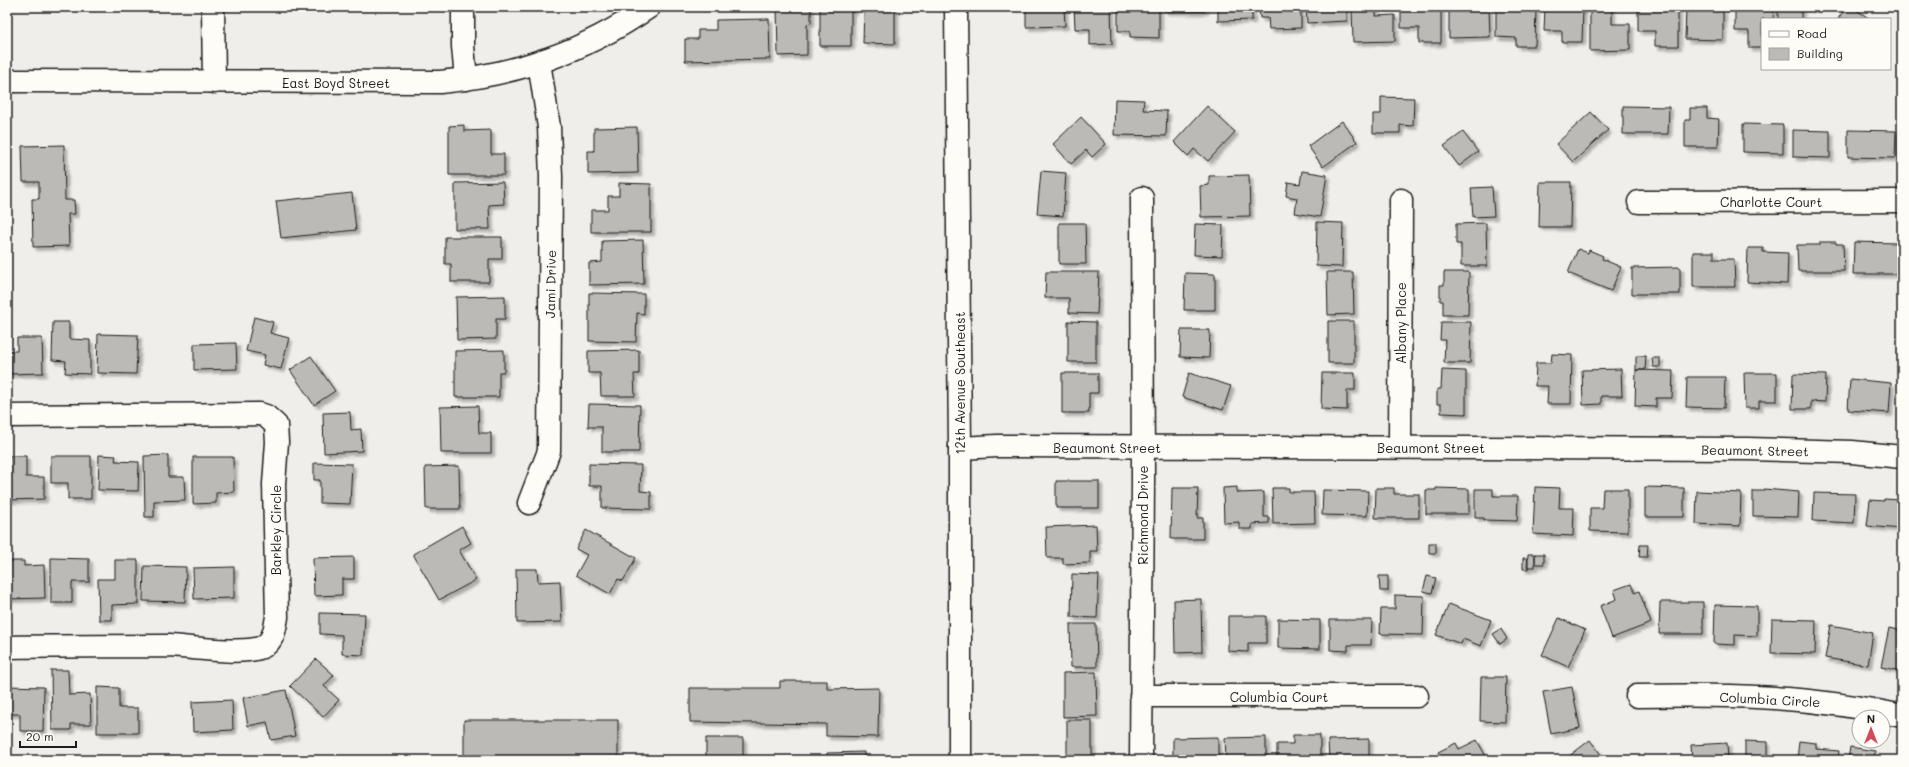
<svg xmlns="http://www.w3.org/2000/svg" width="1909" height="767" viewBox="0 0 1909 767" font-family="Mali,sans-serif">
<defs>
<filter id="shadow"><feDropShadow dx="3.5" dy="3.5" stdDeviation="1" flood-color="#0004"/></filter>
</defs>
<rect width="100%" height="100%" fill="#f0eeea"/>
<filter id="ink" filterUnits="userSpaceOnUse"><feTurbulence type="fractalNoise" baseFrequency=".025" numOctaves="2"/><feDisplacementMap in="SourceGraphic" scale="8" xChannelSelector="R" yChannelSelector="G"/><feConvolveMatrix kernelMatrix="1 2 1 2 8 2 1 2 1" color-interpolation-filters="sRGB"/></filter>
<g filter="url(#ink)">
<!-- building -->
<path fill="#bbbab6" stroke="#1c1c1c" filter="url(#shadow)" d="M777 7H811V23L807 24V55L778 56Z
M820 7H854V12H851V46H820Z
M864 7H895V44L863 43Z
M1026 7H1064L1065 26 1026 27Z
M1074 7H1111L1112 44 1090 45V29H1075Z
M1118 7H1159V38L1130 37V31H1118Z
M1164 7H1205V11H1164Z
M1218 7H1252V20L1218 21Z
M1259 7H1301V28L1269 29 1268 18H1260Z
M1306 7H1347V21L1307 23Z
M1352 7H1376V16L1395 15V41L1353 42Z
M1401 7H1441V43H1419V28H1401Z
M1449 7 1489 8 1490 37 1449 38Z
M1496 7H1536L1535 46H1516V38L1496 37Z
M1545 7H1583L1582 42H1562V31H1544Z
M1590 7H1612V24H1630V50L1590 51Z
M1638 7H1678V46H1655V31H1638Z
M1686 7 1723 10V40L1685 39Z
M1735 7H1774L1773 19H1762V48H1749V31H1735Z
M1778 7H1801V19H1778Z
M1846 7H1852L1870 19H1838Z
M769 19 770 59 685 61V39H698V30H716V20Z
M1381 97 1414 98 1413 126 1400 125V133H1373V114H1381Z
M1115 99 1144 100 1143 110 1167 111 1166 136 1114 135Z
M1207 106 1235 132 1208 161 1194 149 1188 156 1174 142Z
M1623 106 1669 107 1668 134H1623Z
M1690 108H1707V118L1719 119 1718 147H1685V120H1690Z
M1591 112 1608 130 1573 162 1556 144Z
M1081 117 1106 144 1092 157 1086 150 1071 164 1053 144Z
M1342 121 1357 142 1323 167 1308 146Z
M1743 124 1783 125V153L1743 152Z
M464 125V131L491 130V154H504V175H449V126Z
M637 127 638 173 588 174V151H594V128Z
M1793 130 1830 131V158L1793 157Z
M1848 130 1896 131 1895 158 1848 157Z
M1463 132 1478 152 1459 166 1444 146Z
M64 145 65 200H74L75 214H68L69 246 33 247 32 199H39V182H23L22 146Z
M1041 171 1066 173 1063 216 1037 214Z
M1302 171 1327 175 1320 217 1295 213 1297 198 1286 196 1288 182 1300 184Z
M1249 175 1250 216 1201 217 1200 186 1209 185V176Z
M503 182 504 204 489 205 490 229H455V183Z
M1540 182H1571L1570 227H1539Z
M619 183 651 184V232H591V210H608V196H619Z
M1492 187 1494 216 1473 217 1471 188Z
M352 193 356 230 281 238 276 201Z
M1317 222 1343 223 1342 267 1316 266Z
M1059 223H1085L1086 264H1059Z
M1486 223 1487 266H1461V244H1456V224Z
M1195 224 1223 225 1222 256 1194 255Z
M445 237H502V259H489V282H451V264H445Z
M643 240 644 284 589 285V263L602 262V241Z
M1820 242H1836V244H1843L1844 271H1798L1797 245H1820Z
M1854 242 1898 243V274H1853Z
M1748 248H1763V252L1788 253 1787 284 1747 282Z
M1578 249 1588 253 1589 250 1603 256 1602 259 1621 267 1611 291 1568 273Z
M1693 252H1714V259H1734L1735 287H1693Z
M1680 267V294H1632V268Z
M1046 272H1099L1097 314 1069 313V298H1045Z
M1327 272H1353L1354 314 1328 315Z
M1444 272H1469L1468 315H1443V301H1440V285H1444Z
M1185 273 1215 274V310H1184Z
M589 293 644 294V314L637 313 636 342 589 341Z
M505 296V319H496V339L457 340 456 297Z
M254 317 273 322 270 333 289 338 281 369 263 365 265 355 246 351Z
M1068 321 1096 322V362H1068Z
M1328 321H1354V363H1328Z
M53 322H69V339L90 340V374L65 373 66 361 52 360Z
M1441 322H1471L1470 363H1444L1445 340H1440Z
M1181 330H1210L1209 358 1180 357Z
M98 334 138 335 136 374 97 373Z
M17 338H42L43 373 7 374V351H17Z
M236 343 237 369 194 370V344Z
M504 350V372H499V397H455V351Z
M639 350V374H634L635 396H601L600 373H588V351Z
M1552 354 1572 355 1571 404H1547L1548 386H1535L1536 363H1551Z
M311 356 335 391 314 405 290 370Z
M1636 356H1646L1645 370H1636Z
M1652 358H1660V367H1653Z
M1621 369 1622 396H1601V404L1583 405 1582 370Z
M1442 370 1466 371V414L1441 413V404H1437V389H1441Z
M1636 370 1673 371 1672 398H1656V407L1635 406Z
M1062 373H1098V393H1089V413H1062Z
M1189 373 1231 386 1223 410 1182 397Z
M1322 373H1355V390H1347V410L1321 409Z
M1744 373H1777V401H1759V408H1745Z
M1793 374 1826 375 1825 402 1811 401V409H1792Z
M1687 377H1725L1724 408 1686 407Z
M1850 379 1891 383 1889 413 1848 410Z
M589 404 640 405 639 452H602V427H588Z
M478 406 479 433H491V453H441L440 407Z
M350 412 351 430 361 429 362 451 324 453 323 413Z
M99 455 116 456 115 461 139 462 138 491 98 490Z
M168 455V477H184L185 500 154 501V517H145L144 456Z
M7 456H26V477H44V499L7 500Z
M51 456H91V499H68V483H51Z
M193 457H233L234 492 216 493V503L193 504Z
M314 463 352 464 350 504 320 503V480H314Z
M589 464 641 465 640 491 651 492V509L602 508V486H589Z
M459 466 460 509H426L425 467Z
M1056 481H1099V508H1056Z
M1237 487V493L1264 492V517H1269V523L1252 524V529H1239V522L1224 523 1223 488Z
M1535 487 1560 488 1559 508H1574L1573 536 1533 534Z
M1645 487 1684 488V517H1645Z
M1172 488H1198L1197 518H1203V539H1171Z
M1272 488H1289V492H1314L1315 523 1273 524Z
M1376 488H1394V494H1419V518H1375Z
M1436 488 1469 489V514H1426V490H1436Z
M1475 489H1493V496H1518L1517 521 1484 520V518H1475Z
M1603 489H1628V532L1590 531V508H1602Z
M1764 489 1799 492 1798 517 1753 516V491H1764Z
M1323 490 1368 491 1367 516 1322 515Z
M1697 491 1741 493 1740 526 1696 524Z
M1814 493 1855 494 1854 523 1813 521Z
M1884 499 1902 500V529L1867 526 1870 500 1884 501Z
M1096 525 1097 551H1090V563L1063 564V558H1047L1046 527Z
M462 526 471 543 459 550 476 580 439 600 413 554Z
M586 530 636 558 623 581 618 579 610 594 576 575 587 555 576 549Z
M1429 543H1436V553H1429Z
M1640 545H1648L1647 557H1639Z
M1528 554H1535V567H1527Z
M1535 554H1544V564H1535Z
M354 557V579H342V595L314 596 313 558Z
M51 558 89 559V582H72V603H51Z
M1523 558H1528V569H1523Z
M115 560H138V604L112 605V620H99L98 579H115Z
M7 561H24V566L44 565 45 598 7 599Z
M144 566 186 567 185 602 143 601Z
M234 567V598L194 599 193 568Z
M516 569H537L538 582 560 581 562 622 517 623Z
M1072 574 1099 575 1097 618 1071 617Z
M1379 576H1388V591H1380Z
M1427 576 1436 578 1432 593 1423 591Z
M1631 584 1635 593 1639 591 1651 623 1612 638 1600 606 1617 599 1614 590Z
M1395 595 1424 596 1423 635 1380 634 1381 609H1395Z
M1201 599 1202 652 1175 653 1174 600Z
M1660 602H1703V634H1659Z
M1449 604 1491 620 1481 646 1463 639 1461 644 1436 635Z
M1715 605 1757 606V636L1735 635V645L1714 644Z
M320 613 365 614 363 655 342 654V635L320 634Z
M1228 616H1266V643H1248V652L1228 651Z
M1559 618 1585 630 1568 667 1542 655Z
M1278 619 1320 620V649L1278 648Z
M1772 619 1816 620 1815 654 1771 653Z
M1330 620H1372L1371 645H1348V651L1330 650Z
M1070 624H1096L1097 667H1071Z
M1831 625 1873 633 1868 665 1825 658Z
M1889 628 1902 631V671L1881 667Z
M1501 629 1507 639 1500 644 1493 634Z
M316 659 334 675 324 686 339 700 323 717 290 686Z
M51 670H68L69 695 90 694 91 724H71V730H52Z
M1096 672 1097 716 1063 717V673Z
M1481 677H1506L1505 722 1480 721Z
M780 681H827V689L879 688 878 737 826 736V724L690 722V688H780Z
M7 686 44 687 43 731H20V714H7Z
M97 687 119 688V708H138V733H97Z
M1572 687 1580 728 1551 734 1543 692Z
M286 690 295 736 271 740 267 722 248 726 243 698Z
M232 700 233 730 193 732 192 702Z
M464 720H618V760H464Z
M1067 720H1092V760H1067Z
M1293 735H1320V760H1277V744H1293Z
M1218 737V760H1173V738Z
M1266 737V760H1226L1225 738Z
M706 738H743V760H706Z
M1369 739V760H1329L1328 740Z
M1477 740 1488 760H1442L1438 752 1456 743 1459 749Z
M1590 740 1605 760H1564Z
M1745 741 1767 742V760H1745Z
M1799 741 1816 743V749L1839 751 1838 760H1797Z
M1727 743 1728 760H1692L1691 745Z
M1850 747 1875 751 1874 760H1877H1848Z
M864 752V760H827V753Z
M1387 758H1405V760H1387Z
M1635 758H1657V760H1635Z"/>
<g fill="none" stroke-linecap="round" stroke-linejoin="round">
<!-- minor casing -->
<g stroke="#1c1c1c" stroke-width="25">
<path id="minor" d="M213 7 214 82
M463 7V46L466 79
M1639 202 1902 201
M7 416 260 414 266 416 276 425 277 442 274 484 277 617C275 628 274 640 264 646 247 656 190 647 169 646 115 646 61 646 7 647
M1400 447 1401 200
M960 448 997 446 1748 449 1852 452 1902 457
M529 503 549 451 551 177 549 127 539 62
M1141 696H1417
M1637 696C1726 694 1815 696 1902 716
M1141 760 1143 480 1142 198"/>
</g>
<!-- tertiary casing -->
<g stroke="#1c1c1c" stroke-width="25">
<path id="tertiary" d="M7 81 440 82C518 74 584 52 649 7"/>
</g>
<!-- primary casing -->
<g stroke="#1c1c1c" stroke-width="25">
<path id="primary" d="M956 7 960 448V760"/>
</g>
<!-- minor -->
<use href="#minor" stroke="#fdfcf7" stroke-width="22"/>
<!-- tertiary -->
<use href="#tertiary" stroke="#fdfcf7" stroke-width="22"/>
<!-- primary -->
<use href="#primary" stroke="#fdfcf7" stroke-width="22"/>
</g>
</g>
<g text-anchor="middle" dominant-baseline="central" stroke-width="3" stroke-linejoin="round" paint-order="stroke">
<!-- street labels -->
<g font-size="13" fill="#1c1c1c" stroke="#fdfcf7">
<text x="336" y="82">East Boyd Street</text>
<text x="1771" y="201">Charlotte Court</text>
<text transform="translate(550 284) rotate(-89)">Jami Drive</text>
<text transform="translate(1400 323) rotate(-90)">Albany Place</text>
<text transform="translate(959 383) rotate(-90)">12th Avenue Southeast</text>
<text x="1107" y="447">Beaumont Street</text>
<text x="1431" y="447">Beaumont Street</text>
<text transform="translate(1755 450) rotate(1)">Beaumont Street</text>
<text transform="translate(1142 515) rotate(-90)">Richmond Drive</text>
<text transform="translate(275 530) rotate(-90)">Barkley Circle</text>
<text x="1279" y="696">Columbia Court</text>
<text transform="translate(1770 699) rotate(3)">Columbia Circle</text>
</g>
</g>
<!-- margin -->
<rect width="1909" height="767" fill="none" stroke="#fdfcf7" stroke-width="24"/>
<rect x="12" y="12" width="1885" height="743" fill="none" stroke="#1c1c1c" stroke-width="1.5" filter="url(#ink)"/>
<!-- legend -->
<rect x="1761" y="18" width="130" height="52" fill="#fdfcf7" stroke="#a3a29f"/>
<rect x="1769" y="31" width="20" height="6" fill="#fdfcf7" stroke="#a3a29f"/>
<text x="1797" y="38" font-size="12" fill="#1c1c1c">Road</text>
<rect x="1769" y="48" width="20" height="12" fill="#bbbab6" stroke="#a3a29f"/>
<text x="1797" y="58" font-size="12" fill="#1c1c1c">Building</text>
<!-- north arrow -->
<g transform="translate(1871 729)"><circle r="19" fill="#fdfcf7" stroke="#a3a29f"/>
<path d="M0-3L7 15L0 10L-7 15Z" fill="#d1495b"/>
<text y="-6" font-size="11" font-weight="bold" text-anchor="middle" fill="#1c1c1c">N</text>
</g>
<!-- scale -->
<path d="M20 741v6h56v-6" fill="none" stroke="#1c1c1c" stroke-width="2"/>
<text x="26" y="741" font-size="12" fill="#1c1c1c" stroke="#fdfcf7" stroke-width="3" paint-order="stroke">20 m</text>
</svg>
